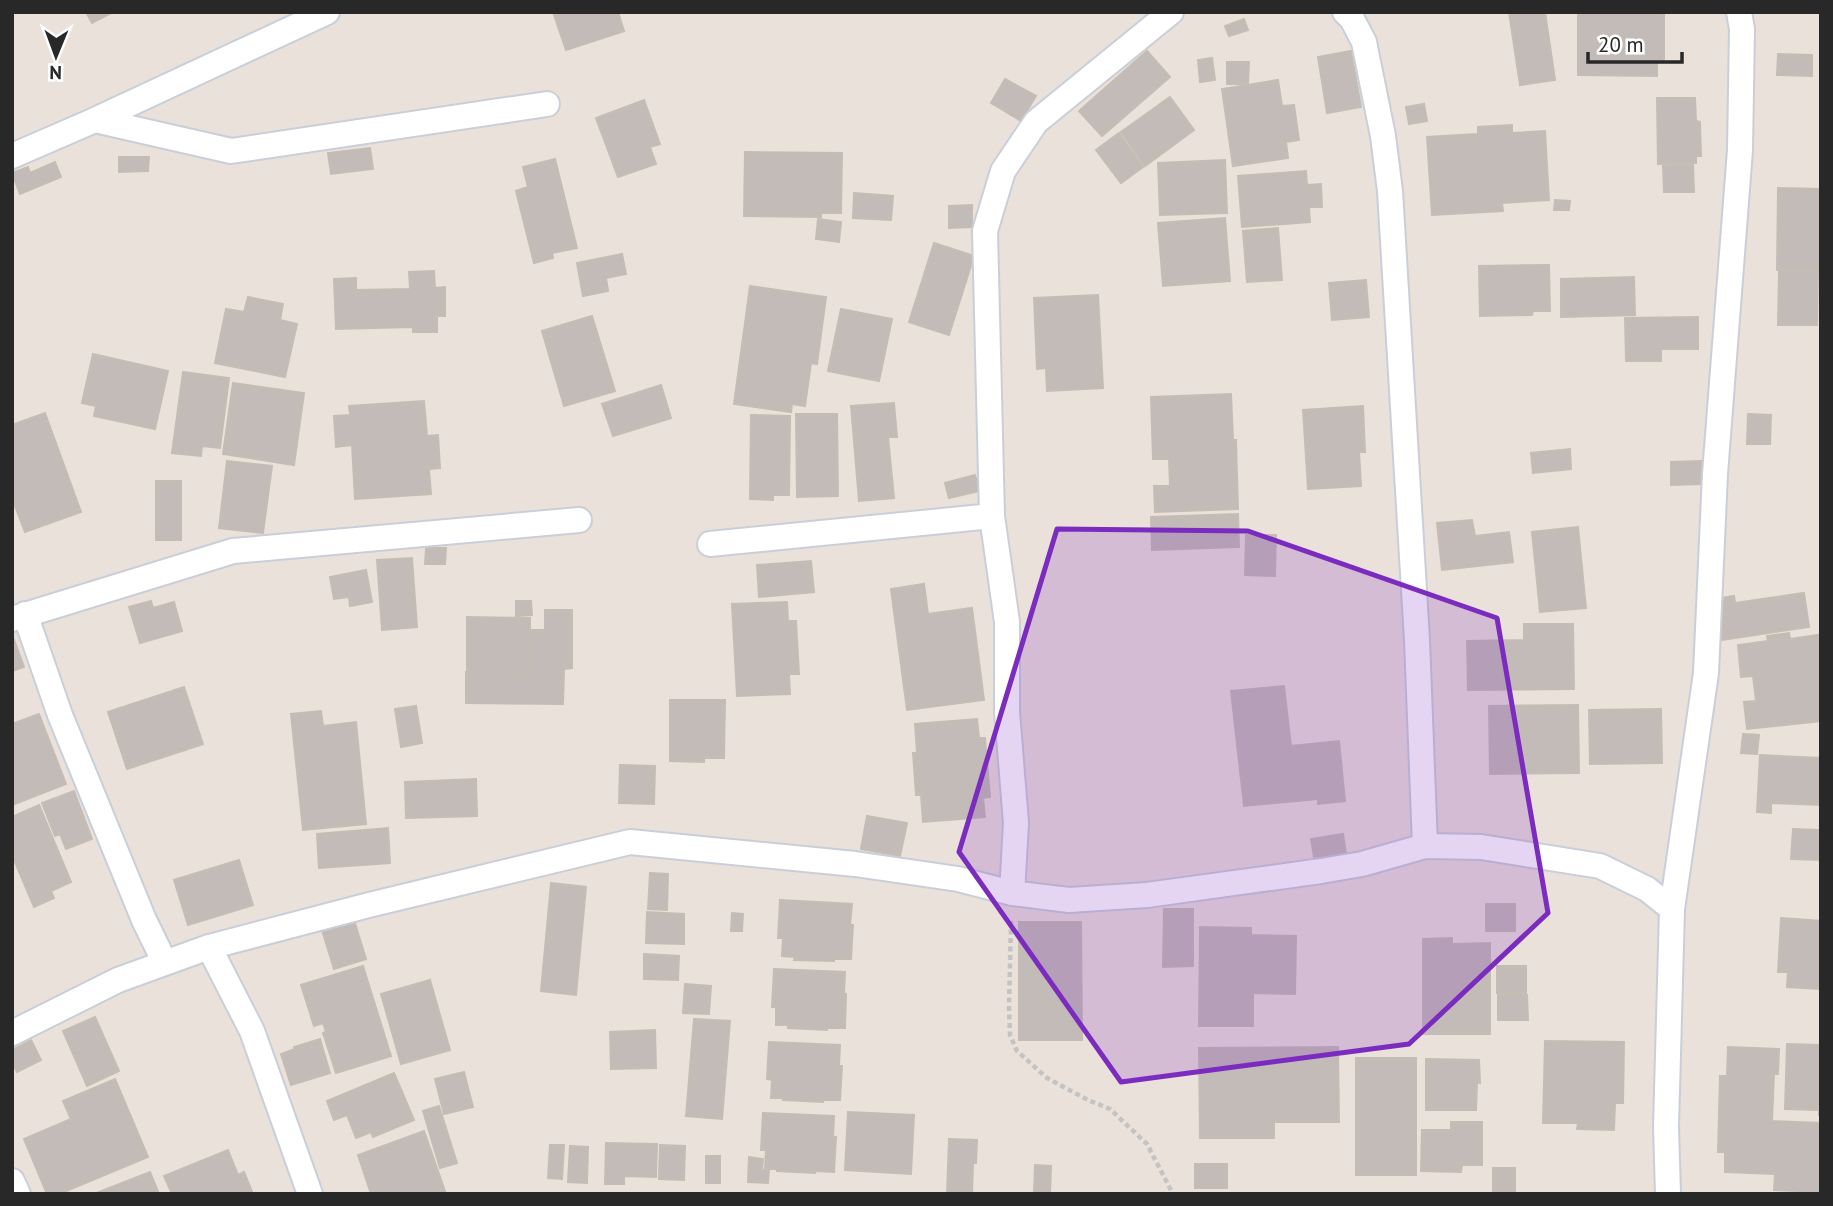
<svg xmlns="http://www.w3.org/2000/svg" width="1833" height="1206" viewBox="0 0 1833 1206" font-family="'PT Sans',sans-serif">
<rect width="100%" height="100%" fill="#eae1da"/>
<!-- building -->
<path fill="#c2bbb7" stroke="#c5bdb4" stroke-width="2" d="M86 12H113L92 23Z
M553 12H618L624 31 566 50Z
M1509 12H1545L1555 80 1520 85Z
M1578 12H1657V15H1664V60H1657V76L1578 75Z
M1244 19 1248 30 1229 36 1225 26Z
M1147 51 1170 77 1102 136 1079 111Z
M1351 51 1361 107 1327 113 1318 57Z
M1778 54 1812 55V76L1777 75Z
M1212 58 1215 80 1200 82 1198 60Z
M1227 62H1249L1248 84H1227Z
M1005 79 1036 96 1021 121 991 103Z
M1278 80 1282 106 1294 105 1299 140 1286 142 1288 158 1233 166 1222 89Z
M1170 97 1194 130 1145 166 1121 132Z
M1657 98H1695L1696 121 1700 122 1701 156H1696V163L1658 164Z
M644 100 660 144 650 147 656 164 618 177 596 118Z
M1424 104 1427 121 1409 124 1406 107Z
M1512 125V133L1545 131 1549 200 1502 203 1503 211 1432 215 1427 137 1478 134V127Z
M1119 133 1143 167 1121 183 1096 150Z
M370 148 373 169 331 174 328 153Z
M745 152 842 153 841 213H821V217L744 216Z
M119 157H149L148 171 119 172Z
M555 159 577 248 552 253 553 258 534 263 516 191 528 187 523 167Z
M1225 160 1227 213 1160 215 1158 163Z
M55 162 61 177 20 194 12 173 28 167 30 173Z
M1693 165 1694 192H1664L1663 166Z
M1306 171 1307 185 1321 184 1322 207H1309L1310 222 1242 227 1238 176Z
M1778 188 1821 189V270H1777Z
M854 193 893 196 891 220 853 218Z
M1555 200 1570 201 1569 210H1554Z
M972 205V227L949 228V206Z
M1225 218 1230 281 1163 286 1158 223Z
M818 219 841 222 839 242 816 239Z
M1278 228 1282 280 1247 282 1243 231Z
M934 243 974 256 949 335 909 322Z
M622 254 626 274 606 278 608 291 583 296 577 263Z
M1549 265 1550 311H1533L1532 315 1480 316 1479 266Z
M434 271 435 288 445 287V316H437V332H413V327L336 329 334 279 356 278V290L410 289 409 272Z
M1779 271 1818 272 1817 325H1778Z
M1634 277 1635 315 1561 317V279Z
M1366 280 1369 317 1332 320 1329 283Z
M750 286 826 297 817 364 811 363 805 406 792 404 791 412 734 404Z
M1098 295 1103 388 1047 391 1046 368 1037 369 1034 298Z
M248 297 283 304 280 320 297 324 285 377 215 363 226 309 244 312Z
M841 309 892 319 879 381 828 371Z
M592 316 615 391 564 406 542 331Z
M1698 317V349H1661V361H1626L1625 318Z
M93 354 168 371 155 429 94 416 96 406 82 403Z
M183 372 229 378 220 448 202 446 201 456 172 453Z
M233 383 304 393 294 465 223 454Z
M661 385 671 418 613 436 602 404Z
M1231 394 1233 440H1236L1238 509 1155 512 1154 486H1170L1169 459H1153L1151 397Z
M424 401 427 436 438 435 440 468 429 469 431 494 355 499 352 445 336 447 334 416 350 415 349 406Z
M894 403 897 437H888L894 498 859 501 851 406Z
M1363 406 1365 452H1359L1361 486 1308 489 1303 410Z
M45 413 81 512 25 532 12 498V425Z
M796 414H837L838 496 797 497Z
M1748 414 1771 415 1770 444H1747Z
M751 415 790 416 789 495H773V500L750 499Z
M1570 449 1571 469 1533 473 1531 453Z
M227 461 272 466 263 533 219 528Z
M1701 461 1702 484 1671 485V462Z
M975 475 979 491 949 498 945 483Z
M156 481H181V540H156Z
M1238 514 1239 547 1152 550 1151 517Z
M1472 520 1475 536 1509 532 1513 562 1442 570 1437 523Z
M1578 527 1586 608 1540 612 1532 532Z
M1246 535H1276L1275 576 1245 575Z
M426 548H446L445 564H425Z
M412 558 417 627 382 630 377 560Z
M811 561 814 592 759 597 757 565Z
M366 570 372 602 350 606 349 597 334 599 330 577Z
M924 584 928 614 972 608 984 700 907 710 891 589Z
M1804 593 1809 627 1721 640 1715 599 1734 596 1735 603Z
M151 601 153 608 174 602 182 631 140 643 129 607Z
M516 601H531L532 615 516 616Z
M787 602 788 621H796L799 674H789L790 694 737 696 732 604Z
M545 610H572V668L564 669 563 704 466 703V672L531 673V630H545Z
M467 617 530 618V672L467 671Z
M1524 624H1573L1574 689 1468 690 1467 641 1524 640Z
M1789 633 1790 639 1818 635 1821 656V721L1747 729 1744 702 1756 701 1753 676 1741 677 1738 645 1768 641 1767 636Z
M13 637 24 667 12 671V638Z
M1284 686 1291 746 1339 741 1345 801 1318 804V799L1244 806 1231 691Z
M184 687 203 744 127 769 108 712Z
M670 700H725L724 758H704V762L670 761Z
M1578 705 1579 773 1490 774 1489 706Z
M416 706 422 743 401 747 395 709Z
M1661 709 1662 763 1590 764 1589 710Z
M321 711 323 726 356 722 366 824 303 830 291 714Z
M39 714 66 784 12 805V724Z
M977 719 979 738H985L990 797 983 798 985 817 923 822 921 795H916L913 753H917L915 724Z
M1743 734 1759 735 1757 754 1741 753Z
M1760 755 1821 758V805L1771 803V813L1757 812Z
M620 765 655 766 654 804 619 803Z
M476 779 477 816 406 818 405 782Z
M74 791 92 839 66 849 60 834 55 836 42 803Z
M39 805 71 882 51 891 54 898 34 907 12 855V817Z
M867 816 907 823 900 856 861 849Z
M388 828 390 863 319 868 317 834Z
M1793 829 1818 830V839H1821V860L1791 859Z
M1343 834 1346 854 1314 857 1311 839Z
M239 860 253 905 188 925 174 880Z
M650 873 668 874 667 910 648 909Z
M551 883 586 887 576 995 541 991Z
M780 900 852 904 850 925H853L851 959H834V961L794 960 795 957 782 956 783 938H778Z
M1486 904H1515V931H1486Z
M1164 909H1193V966L1163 967Z
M647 912 684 914V944L646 943Z
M732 913 743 914 742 931H731Z
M1781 918 1821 921V989L1787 987 1788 972H1778Z
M354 920 366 959 334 969 322 930Z
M1019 922H1081L1082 1040H1019Z
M1200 927 1251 928V935L1296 936 1295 994 1253 993V1026H1199Z
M1452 938V944L1490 943V1034H1423V939Z
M644 954 679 956 678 980 644 979Z
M363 966 391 1056 336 1073 323 1033 326 1032 323 1023 314 1026 301 985Z
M1497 966H1526V993H1497Z
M774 969 845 972 844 994H846L845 1028H827V1030L788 1028V1025H776V1007H772Z
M430 980 450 1050 401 1064 381 994Z
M685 984 711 986 709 1014 683 1013Z
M1498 995H1527L1528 1020H1498Z
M95 1017 119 1071 87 1086 63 1031Z
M694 1019 730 1021 722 1119 686 1116Z
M655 1030 656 1068 611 1069 610 1032Z
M320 1039 330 1073 291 1085 281 1054 295 1049 294 1047Z
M31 1040 41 1060 17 1072 12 1062V1050Z
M1545 1041 1624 1042 1623 1103H1615L1614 1130 1577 1129 1578 1123H1543Z
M769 1042 840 1045 839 1066H842L840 1100H823V1102L783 1100V1098H771L772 1080 767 1079Z
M1787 1044 1821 1045V1115H1819V1110L1785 1109Z
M1338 1047 1339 1122H1274V1138H1200L1199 1048Z
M1728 1047 1779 1049 1778 1074H1774L1772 1121 1821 1123V1192L1774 1190 1775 1174 1725 1172V1152H1718L1720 1076H1727Z
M1356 1058H1416V1175H1356Z
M1426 1059 1479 1060 1480 1083 1477 1082 1476 1110H1426Z
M464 1072 473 1107 444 1114 435 1079Z
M394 1073 414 1120 373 1137 371 1132 356 1138 347 1115 334 1120 327 1101Z
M115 1079 148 1157 59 1194H47L24 1139 71 1119 63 1101Z
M439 1106 457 1163 440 1168 423 1111Z
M848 1112 914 1115 911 1174 845 1170Z
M763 1113 834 1116 833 1137H836L834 1172 815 1171V1173L777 1171V1169H765L766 1150H761Z
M1451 1122H1482V1165H1462L1461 1172 1421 1171 1422 1130H1451Z
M424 1131 446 1194H371L358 1155Z
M949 1139 977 1140 976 1163H973L972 1194H947Z
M606 1143 657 1144 656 1177 624 1176V1184H605Z
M550 1145H564L562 1179 548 1178Z
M660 1145 685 1146 684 1180 659 1179Z
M570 1146 588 1147 587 1183 568 1182Z
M228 1150 238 1175 244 1172 253 1194H172L164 1176Z
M706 1156H720V1183H706Z
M749 1157 763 1159 762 1170H769L768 1183 748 1182Z
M1195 1164H1227V1188H1195Z
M1035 1165 1051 1166 1050 1194 1034 1193Z
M1493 1168H1515V1194H1493Z
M150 1172 159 1194H94Z"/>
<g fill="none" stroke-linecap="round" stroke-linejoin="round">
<!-- minor casing -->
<g stroke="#c9cfd9" stroke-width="28">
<path id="minor" d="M1345 12 1352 19 1364 42 1383 136 1390 191 1417 640 1425 846
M95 120 231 151 547 104
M12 156 95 120 327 12
M710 544 992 516
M25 614 60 715 144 920 165 963
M12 619 233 551 579 520
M1012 893 1016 823 1007 712V622L992 516 985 231 1003 171 1036 122 1171 12
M209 947 252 1031 310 1194
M12 1033 118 980 209 947 369 905 630 842 855 864 958 879 1012 893 1069 900 1147 895 1321 871 1362 864 1425 846 1481 847 1600 866 1647 889 1672 909
M12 1181 18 1194
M1668 1194 1666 1127 1672 909 1706 673 1715 474 1740 150 1742 29 1739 12"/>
</g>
<!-- path -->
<path stroke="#c3c3c3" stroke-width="4.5" stroke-dasharray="5 3.5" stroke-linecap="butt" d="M1011 921 1009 1008 1010 1035 1017 1051 1047 1078 1088 1100 1110 1109 1147 1144 1173 1194"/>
<!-- minor -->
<use href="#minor" stroke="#fff" stroke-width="24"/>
</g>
<!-- marked area -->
<path fill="#7b2cbf" fill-opacity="0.2" stroke="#7b2cbf" stroke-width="5" stroke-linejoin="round" d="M1057 529 1248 531 1497 618 1548 913 1409 1044 1121 1082 959 852Z"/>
<!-- border -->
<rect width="1833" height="1206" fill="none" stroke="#282828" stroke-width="28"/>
<!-- north arrow -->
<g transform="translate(56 56) rotate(181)" stroke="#ffffff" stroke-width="5" paint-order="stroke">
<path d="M0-5L12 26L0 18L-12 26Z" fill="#282828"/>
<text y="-10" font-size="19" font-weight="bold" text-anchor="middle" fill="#282828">N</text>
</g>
<!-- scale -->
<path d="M1588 52v10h94v-10" fill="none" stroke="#282828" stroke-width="3.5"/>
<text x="1598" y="52" font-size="21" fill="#282828" stroke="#ffffff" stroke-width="5" paint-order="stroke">20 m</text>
</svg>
